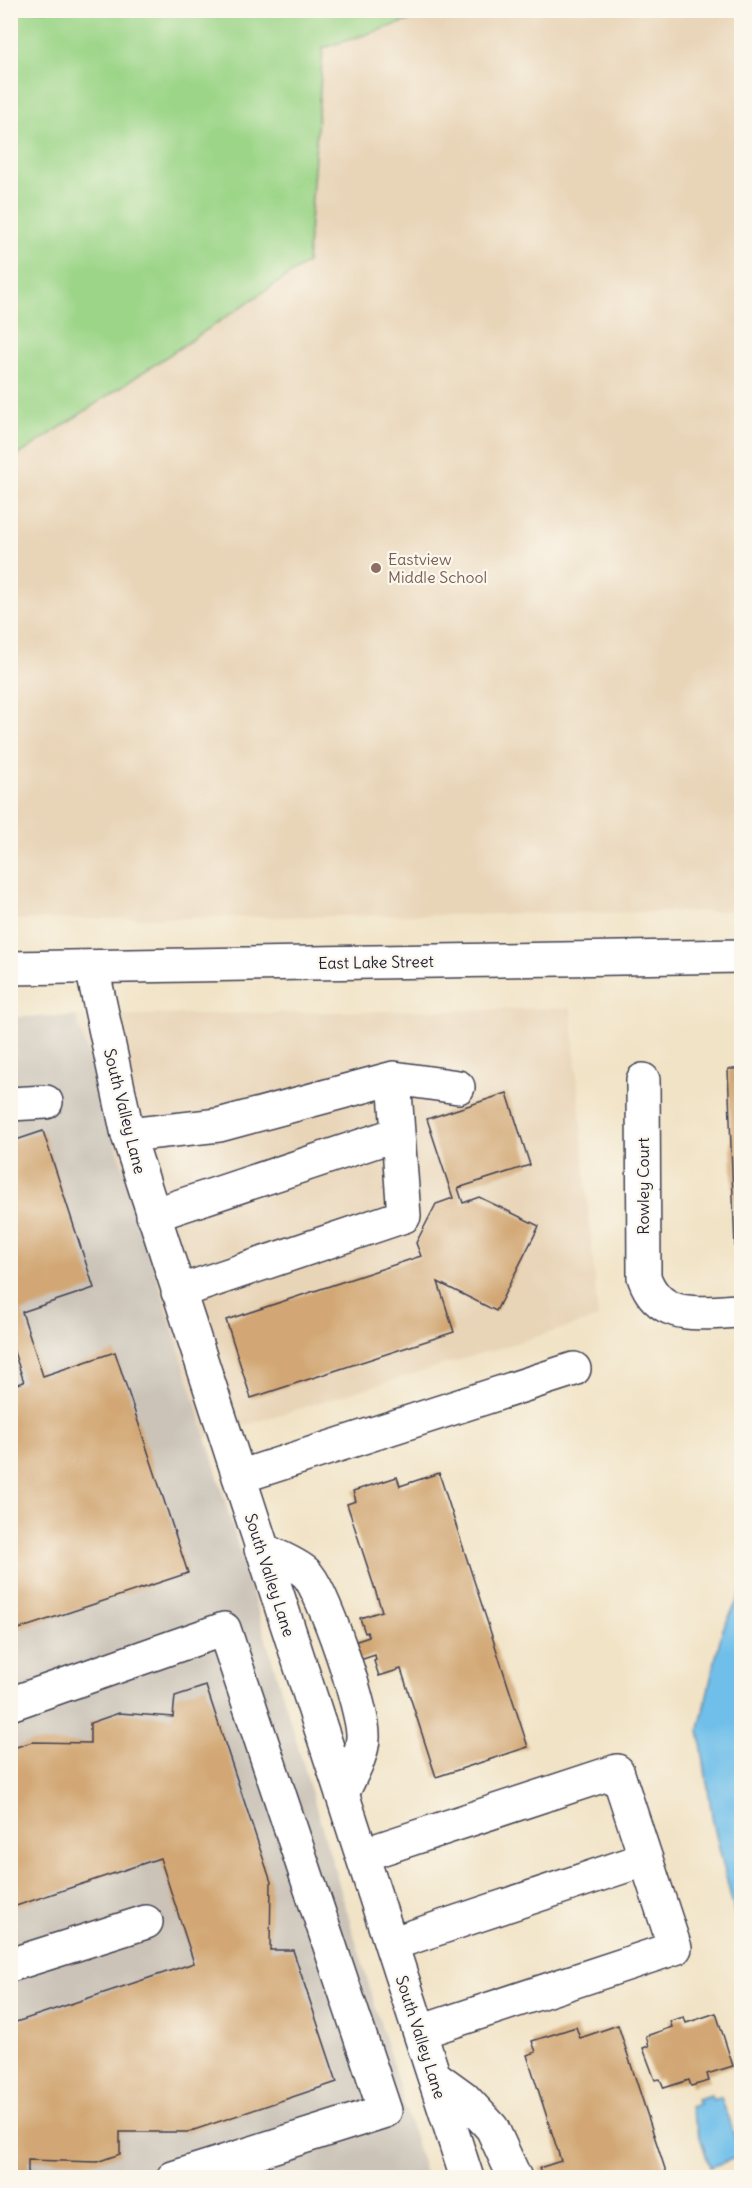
<svg xmlns="http://www.w3.org/2000/svg" width="752" height="2188" viewBox="0 0 752 2188" font-family="Delius,sans-serif">
<rect width="100%" height="100%" fill="#fbf7ec"/>
<filter id="ink" filterUnits="userSpaceOnUse"><feTurbulence type="fractalNoise" baseFrequency=".0167" numOctaves="2"/><feDisplacementMap in="SourceGraphic" scale="12" xChannelSelector="R" yChannelSelector="G"/><feConvolveMatrix kernelMatrix="1 2 1 2 8 2 1 2 1" color-interpolation-filters="sRGB"/></filter>
<filter id="wash" filterUnits="userSpaceOnUse"><feTurbulence type="fractalNoise" baseFrequency=".008" numOctaves="4" result="noise"/><feDisplacementMap in="SourceGraphic" scale="24" xChannelSelector="R" yChannelSelector="G"/><feGaussianBlur stdDeviation="1.35" result="paint"/><feColorMatrix in="noise" values="0 0 0 0 0 0 0 0 0 0 0 0 0 0 0 0 0 1.4 0 .05"/><feComposite in="paint" operator="in"/></filter>
<g filter="url(#wash)">
<rect width="100%" height="100%" fill="#f1e3c6"/>
<!-- built -->
<path fill="#e8d4b7" d="M439 11H741V911L11 920V460L307 263 323 48Z
M571 1008 598 1318 206 1437 76 1016Z"/>
<!-- industrial -->
<path fill="#cbc3b8" d="M76 1016 206 1437 426 2177H11L10 1017Z"/>
<!-- green -->
<path fill="#9cd588" stroke="#5f7c62" stroke-width="1.5" d="M11 10 439 11 323 48 307 263 11 460Z"/>
<!-- water -->
<path fill="#6fbfea" stroke="#487092" stroke-width="1.5" d="M741 1593H742L741 1940 713 1822 699 1729 722 1631Z
M711 2095 713 2100 721 2097 741 2156 710 2167 690 2107 699 2104 697 2099Z"/>
<g id="blocks">
<!-- building -->
<path fill="#d2a774" d="M728 1069H742V1274H736Z
M507 1093 530 1165 458 1188 463 1203 479 1197 539 1226 496 1311 438 1282 454 1332 251 1398 226 1320 421 1256 416 1243 436 1204 453 1198 427 1119Z
M43 1131 94 1288 22 1312 43 1376 115 1352 188 1573 10 1632V1386L24 1382 10 1340V1142Z
M439 1473 528 1747 436 1777 401 1669 379 1676 374 1661 376 1660 375 1655 357 1661 351 1643 369 1637 367 1632 365 1633 360 1618 382 1611 347 1504 356 1501 353 1491 397 1477 400 1486Z
M206 1686 271 1882 270 1950H293L337 2082 188 2132H120V2154L97 2162 28 2160V2178H10V2024L194 1963 160 1858 10 1908V1749L32 1742 90 1743V1723L119 1713 173 1717 175 1696Z
M716 2013 733 2066 707 2074 709 2081 691 2086 689 2080 664 2088 660 2079 655 2080 643 2048 649 2046 646 2036 672 2027 670 2021 684 2017 686 2023Z
M618 2025 668 2178H542L539 2168 561 2161 527 2055 536 2052 532 2041 576 2027 580 2038Z"/>
</g>
</g>
<g filter="url(#ink)">
<use href="#blocks" fill-opacity="0" stroke="#413f50" stroke-width="1.5"/>
<g fill="none" stroke-linecap="round" stroke-linejoin="round">
<!-- minor casing -->
<g stroke="#413f50" stroke-width="36">
<path id="minor" d="M92 967 128 1135 467 2178
M643 1080 644 1277C660 1323 701 1312 742 1311
M10 1104 46 1102
M128 1135 219 1125 394 1078
M153 1215 397 1134
M178 1292 404 1216 394 1078 458 1087
M239 1477 574 1369
M261 1549C275 1556 295 1563 306 1573 323 1589 365 1713 363 1738 362 1757 350 1776 342 1794
M10 1704 224 1629 385 2111 173 2178
M362 1855 617 1771 675 1948 420 2032
M391 1944 646 1859
M10 1965 146 1922
M434 2076 463 2097 492 2128 515 2178"/>
</g>
<!-- highway casing -->
<g stroke="#413f50" stroke-width="36">
<path id="highway" d="M10 968 742 956"/>
</g>
<!-- minor -->
<use href="#minor" stroke="#fff" stroke-width="33"/>
<!-- highway -->
<use href="#highway" stroke="#fff" stroke-width="33"/>
</g>
</g>
<!-- markers -->
<circle fill="#8d6e63" stroke="#fbf7ec" stroke-width="2" cx="376" cy="568" r="6"/>
<g text-anchor="middle" dominant-baseline="central" stroke-width="4.5" stroke-linejoin="round" paint-order="stroke">
<!-- education labels -->
<g font-size="16" fill="#785e54" stroke="#fbf7ec" text-anchor="start">
<text x="388" y="559">Eastview<tspan x="388" dy="18">Middle School</tspan></text>
</g>
<!-- street labels -->
<g font-size="16" fill="#22223b" stroke="#fbf7ec">
<text transform="translate(376 962) rotate(-1)">East Lake Street</text>
<text transform="translate(125 1111) rotate(76)">South Valley Lane</text>
<text transform="translate(643 1186) rotate(-90)">Rowley Court</text>
<text transform="translate(270 1575) rotate(72)">South Valley Lane</text>
<text transform="translate(421 2037) rotate(72)">South Valley Lane</text>
</g>
</g>
<!-- margin -->
<rect width="752" height="2188" fill="none" stroke="#fbf7ec" stroke-width="36"/>
</svg>
